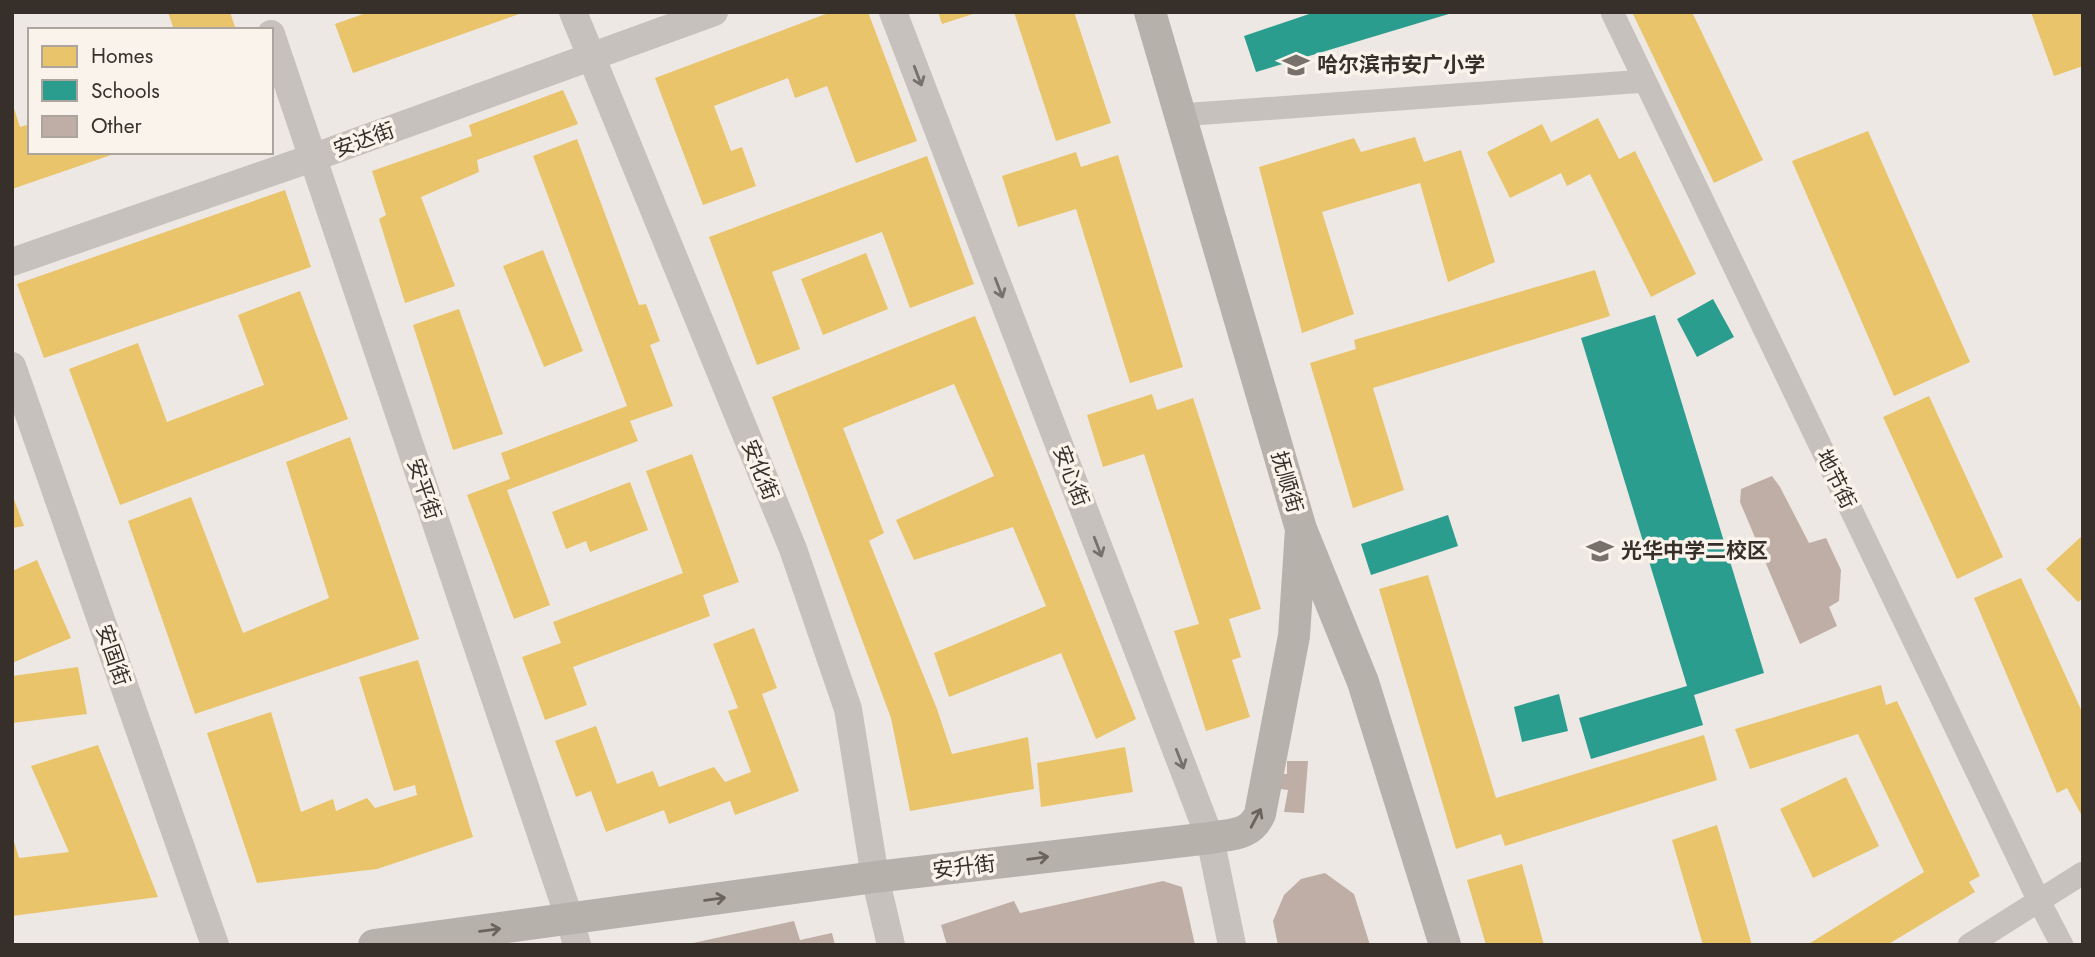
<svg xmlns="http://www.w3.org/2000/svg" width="2095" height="957" viewBox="0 0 2095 957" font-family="Jost,'Noto Sans SC',sans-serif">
<rect width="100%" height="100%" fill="#ede8e3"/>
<!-- homes -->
<path fill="#e9c46a" d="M168 12H230L236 30H174Z
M369 12H521L522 13 353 73 335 24Z
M831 12H868L917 141 856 163 827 86 795 98 788 78 714 106 731 151 742 147 756 186 703 205 655 78Z
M938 12H976V13L942 24Z
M1014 12H1074L1111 123 1056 141Z
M1632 12H1692L1763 160 1714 183Z
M2031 12H2083V66L2054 76Z
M563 90 578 124 477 160 479 172 421 197 455 286 405 303 379 219 386 215 372 171 472 136 469 125Z
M12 102 20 127 30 124V152L117 153 12 189Z
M1598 118 1619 159 1635 151 1696 274 1651 297 1590 174 1567 186 1561 173 1510 198 1487 152 1542 124 1551 142Z
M1868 131 1970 362 1894 396 1792 161Z
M1415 137 1424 162 1461 150 1495 262 1448 282 1420 183 1322 212 1354 314 1302 333 1259 167 1354 138 1361 152Z
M577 139 639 305 646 304 660 341 650 345 673 406 630 421 638 441 507 490 550 605 514 619 467 495 510 479 501 453 627 406 533 156Z
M1076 152 1081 167 1118 155 1183 367 1130 383 1076 209 1018 227 1002 176Z
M927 156 974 284 910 308 882 232 772 272 800 349 757 365 709 237Z
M285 190 311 267 44 358 17 284Z
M543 250 583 351 544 367 503 266Z
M866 253 888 309 823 335 801 279Z
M1595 270 1610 316 1373 388 1404 490 1353 508 1310 363 1356 349 1354 340Z
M300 291 348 419 120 505 69 369 138 343 167 422 264 385 238 315Z
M459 309 503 434 453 450 413 325Z
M975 316 1136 719 1096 739 1061 653 949 697 934 653 1046 606 1013 527 914 560 896 520 994 476 954 384 843 428 884 533 869 541 937 709 952 754 1028 737 1034 789 910 811 891 718 772 397Z
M1152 394 1157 410 1193 398 1261 609 1229 619 1241 657 1232 660 1250 717 1206 731 1174 631 1199 624 1144 454 1103 467 1087 415Z
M1929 396 2003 557 1957 579 1883 417Z
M350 437 419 639 195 714 128 521 191 497 243 633 329 598 286 462Z
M692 454 739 582 703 595 710 616 573 667 587 705 545 720 522 657 561 643 553 622 683 573 646 471Z
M630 482 648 530 590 552 586 541 566 549 552 512Z
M12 494 24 526 12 528Z
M2083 535V598L2078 602 2046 569Z
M37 560 71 638 12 663V571Z
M1428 575 1496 798 1704 735 1717 780 1505 846 1501 834 1456 849 1379 589Z
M2021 578 2083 714V818L2067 788 2057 793 1974 598Z
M754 628 777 688 762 694 799 791 735 815 730 801 669 824 664 810 606 832 591 791 576 797 555 741 596 726 617 784 653 771 659 787 714 767 725 782 751 772 728 711 738 708 713 644Z
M418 660 473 837 377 869 257 883 207 733 271 712 301 812 333 799 336 811 367 798 375 808 417 795 415 785 394 791 359 677Z
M78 667 87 714 12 723V676Z
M1881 685 1886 705 1897 701 1980 876 1969 882 1975 892 1887 945H1807L1924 872 1858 734 1750 769 1735 729Z
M98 745 158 897 12 916V835L19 858 69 852 31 766Z
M1125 747 1133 792 1041 807 1037 763Z
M1846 777 1879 846 1813 878 1780 809Z
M1717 825 1752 945H1703L1672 840Z
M1522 864 1544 945H1486L1467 880Z"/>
<!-- schools -->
<path fill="#2a9d8f" d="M1315 12H1452V13L1256 72 1244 36Z
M1713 299 1734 337 1697 357 1677 319Z
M1655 315 1764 673 1694 695 1703 725 1591 759 1579 718 1687 686 1581 338Z
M1448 515 1458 546 1371 575 1361 544Z
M1559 694 1568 731 1522 742 1514 707Z"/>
<!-- building -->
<path fill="#bfaea6" d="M1772 476 1780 487 1809 543 1826 538 1841 570 1839 601 1829 607 1837 626 1800 644 1740 502 1741 489Z
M1287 761H1308L1304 813 1284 812 1288 790 1280 789 1281 774H1287Z
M1325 873 1354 894 1370 945H1278L1273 921 1284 895 1301 879Z
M1163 881 1182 887 1195 945H1144V943L1136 945H947L941 925 1014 901 1020 913Z
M794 921 800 940 832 933 835 945H684Z"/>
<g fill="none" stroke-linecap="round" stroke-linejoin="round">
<!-- minor -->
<path stroke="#c6c1bc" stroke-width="23" d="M1612 12 2039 901 2062 945
M1180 115 1645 81
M1969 945 2083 873"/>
<!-- tertiary -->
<path stroke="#c6c1bc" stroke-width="28" d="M573 12 793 549 848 709 875 877 891 945
M893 12 1210 838 1232 945
M271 34 570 920 577 945
M12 262 312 158 714 12
M12 366 215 945"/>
<!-- secondary -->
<path stroke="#b7b1ac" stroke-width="32" d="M1150 12 1301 529 1363 682 1445 945
M374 945 875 877 1210 838C1231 834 1250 836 1260 814L1294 636 1301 529"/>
</g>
<!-- one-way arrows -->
<defs><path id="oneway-shaft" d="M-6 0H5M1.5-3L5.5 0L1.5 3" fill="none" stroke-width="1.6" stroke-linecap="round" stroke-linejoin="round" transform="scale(1.75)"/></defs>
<g stroke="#77716c">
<use href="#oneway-shaft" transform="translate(918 76) rotate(69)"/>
<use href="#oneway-shaft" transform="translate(999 288) rotate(69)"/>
<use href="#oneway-shaft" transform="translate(1098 547) rotate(69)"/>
<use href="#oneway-shaft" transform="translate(1180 759) rotate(69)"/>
</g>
<g stroke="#6a635e">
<use href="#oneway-shaft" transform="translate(1256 818) rotate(-62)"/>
<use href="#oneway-shaft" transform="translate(1038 858) rotate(-7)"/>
<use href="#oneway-shaft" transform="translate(715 899) rotate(-8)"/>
<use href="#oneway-shaft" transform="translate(490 930) rotate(-7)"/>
</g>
<!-- icons -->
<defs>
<g id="school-bare" transform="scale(2.1)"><path d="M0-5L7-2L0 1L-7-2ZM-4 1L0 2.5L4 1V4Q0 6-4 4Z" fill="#77706b" stroke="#f9f3eb" stroke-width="2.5" paint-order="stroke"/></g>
</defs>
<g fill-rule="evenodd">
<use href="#school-bare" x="1296" y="65"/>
<use href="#school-bare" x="1600" y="551"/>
</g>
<g text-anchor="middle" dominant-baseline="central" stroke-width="7" stroke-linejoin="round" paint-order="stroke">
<!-- poi labels -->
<g font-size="21" font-weight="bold" fill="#372f2a" stroke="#f9f3eb" text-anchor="start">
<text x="1317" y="65">哈尔滨市安广小学</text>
<text x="1621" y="551">光华中学二校区</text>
</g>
<!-- street labels -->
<g font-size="21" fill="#372f2a" stroke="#f9f3eb">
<text transform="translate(364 140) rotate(-20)">安达街</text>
<text transform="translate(760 470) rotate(68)">安化街</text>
<text transform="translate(1071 476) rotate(69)">安心街</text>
<text transform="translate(1836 479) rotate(64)">地节街</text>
<text transform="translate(1287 482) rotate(74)">抚顺街</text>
<text transform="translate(424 489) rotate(71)">安平街</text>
<text transform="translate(113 655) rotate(71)">安固街</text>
<text transform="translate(964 867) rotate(-7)">安升街</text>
</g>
</g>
<!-- border -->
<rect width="2095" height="957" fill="none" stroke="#372f2a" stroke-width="28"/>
<!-- legend -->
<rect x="28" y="28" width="245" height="126" fill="#f9f3eb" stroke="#aba59e" stroke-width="2"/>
<rect x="42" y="46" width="35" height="21" fill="#e9c46a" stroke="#aba59e" stroke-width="2"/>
<text x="91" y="63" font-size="21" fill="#372f2a">Homes</text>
<rect x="42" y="80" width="35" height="21" fill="#2a9d8f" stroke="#aba59e" stroke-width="2"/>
<text x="91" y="98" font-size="21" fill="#372f2a">Schools</text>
<rect x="42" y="116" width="35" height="21" fill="#bfaea6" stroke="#aba59e" stroke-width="2"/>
<text x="91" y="133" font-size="21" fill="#372f2a">Other</text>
</svg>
